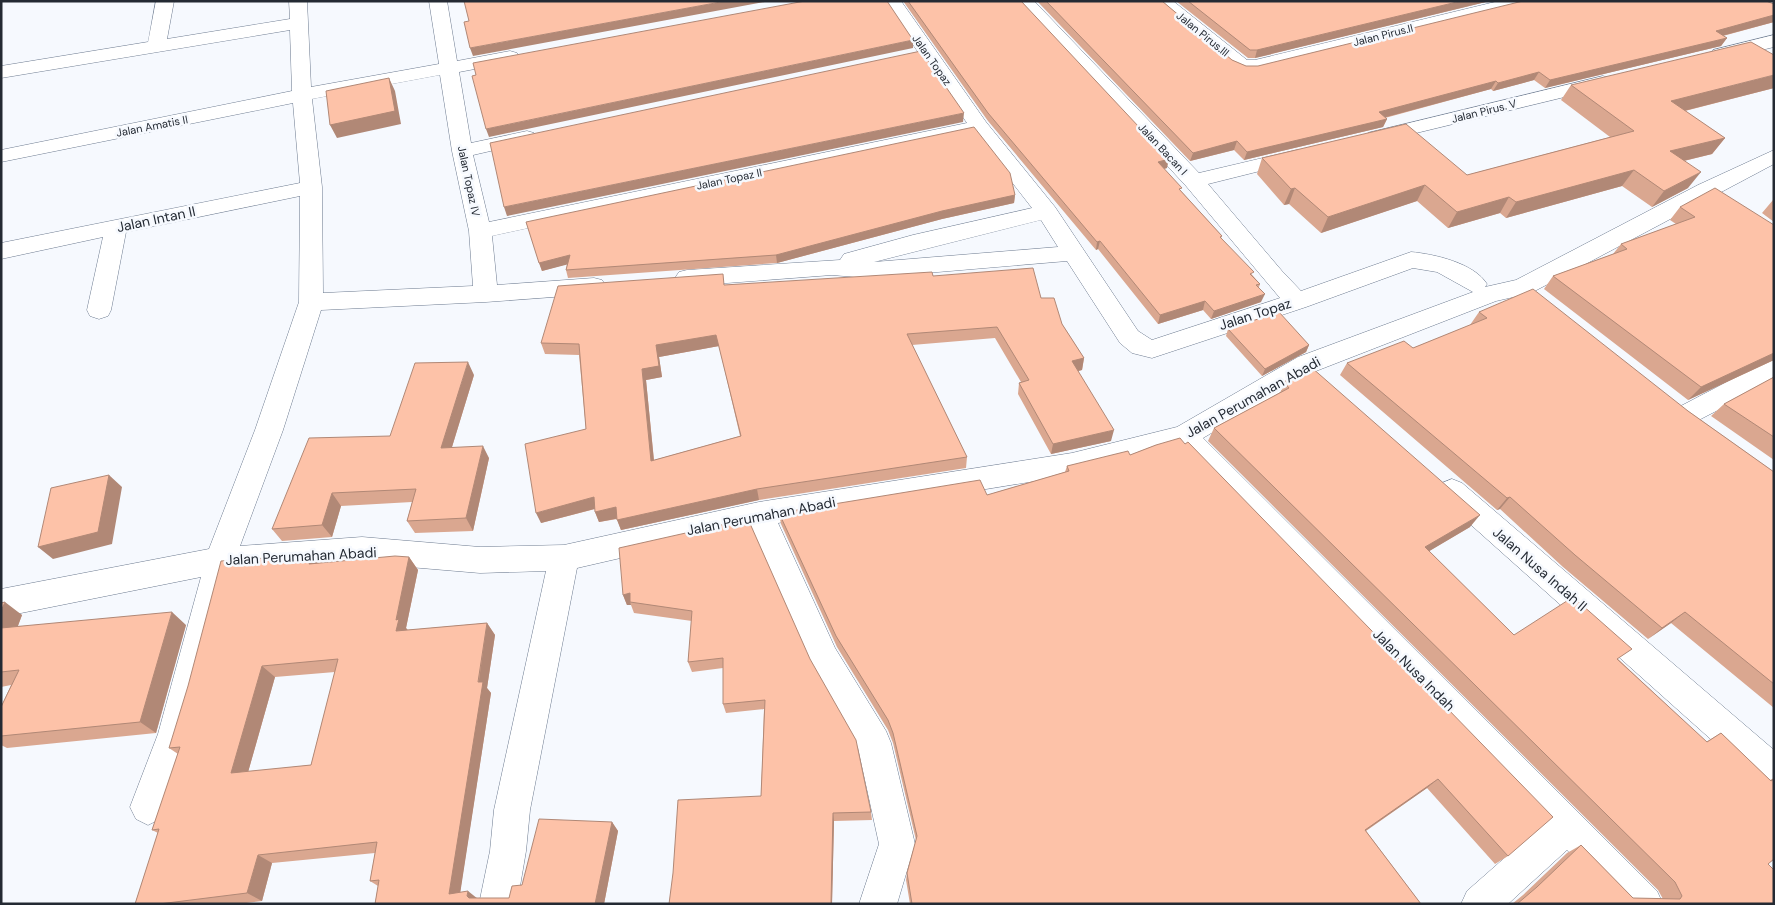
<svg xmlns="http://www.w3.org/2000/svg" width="1775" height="905" viewBox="0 0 1775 905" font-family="'DM Sans',sans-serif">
<rect width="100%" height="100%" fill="#f6f9fe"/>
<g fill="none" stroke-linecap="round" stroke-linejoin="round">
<!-- minor casing -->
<g stroke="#6d7b90" stroke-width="1">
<path id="minor" d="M156 1H174L167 39 290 19 289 1H307L311 87 439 64 429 1H447L457 61 510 51 517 53 519 57 517 61 459 72 471 143 527 131 534 133 537 137 534 141 473 155 489 222 967 123 883 1H901L986 122 1055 207 1138 331 1152 340 1280 298 1186 186 1015 1H1034L1199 173 1297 150 1304 152 1308 156 1304 160 1208 184 1282 271 1301 291 1411 252C1434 254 1474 263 1487 284L1485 287 1516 280 1698 185 1774 150V164L1531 293 1496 301 1316 371 1203 438 1657 891 1663 904H1618L1567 850 1508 904H1461L1467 891 1542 825 1179 448 1072 475 778 523 835 648 886 731 891 743 915 844 897 904H859L879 844 858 748 813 668 751 528 577 568 530 810 526 851 517 904H479L490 851 494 810 546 571 480 573 362 563 232 572C211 655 194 740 160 819L148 825 136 819 130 807 158 734 201 577 1 617V589L209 549 255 430 299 302 300 196 126 232 111 310 108 316 99 319 90 316 87 310 103 237 1 259V243L300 183 293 103 1 162V150L292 91 290 30 1 78V66L148 42ZM440 75 452 151 469 231 473 286 323 293 322 187 312 99ZM973 132 1032 208 913 235 844 254 840 260 687 270 679 272 675 278 679 284 687 286 832 275 867 278 1067 261 1120 343 1132 353 1152 358 1306 307 1413 268 1437 272 1473 292 1298 357 1177 427 1072 453 759 502 564 545 480 547 362 537 240 546 283 430 321 310 486 302 594 294 602 292 606 286 602 280 594 278 497 285 492 236ZM1041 220 1058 247 874 262Z
M1153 1H1173L1247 60H1255L1499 1H1531L1528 5 1255 72H1244L1231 67Z
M1774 35V47L1720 60 1713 58 1711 54 1713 50Z
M1603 76 1610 78 1613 82 1610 86 1375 143 1368 141 1365 137 1368 133Z
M1774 360V381L1695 422 1686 425 1677 422 1673 415 1677 408 1765 362Z
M1452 479 1462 483 1774 750V790L1762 785 1442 499 1438 491 1442 483Z"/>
</g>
<!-- minor -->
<use href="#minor" fill="#fff" fill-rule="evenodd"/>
</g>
<!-- wall -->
<path fill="#daa790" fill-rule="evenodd" d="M903 1H1021L1167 168 1164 169 1181 191 1222 236 1221 238 1260 284 1259 287 1261 302 1211 319 1203 310 1158 324 1098 249 1096 250 988 121Z
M1037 1H1162L1232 60 1246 66H1258L1774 4V22L1723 36 1727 38 1721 46 1545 88 1534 80 1493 91 1491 89 1385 118 1387 119 1383 127 1244 160 1234 150 1190 161Z
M1176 1H1490L1255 58H1248Z
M1571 85 1774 88 1685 111 1725 138 1712 154 1684 161 1688 188 1652 207 1622 186 1506 218 1500 213 1448 228 1417 201 1321 233 1289 204 1284 205 1257 174 1262 158 1467 175 1610 137 1561 100Z
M1015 195 1014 203 942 219 777 263 568 278 566 270 567 264 542 271 526 222Z
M1773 200H1774V222L1762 213Z
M1680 207 1774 225V360L1688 400 1544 289 1553 276 1613 254 1621 244 1676 224 1670 220Z
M933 276 1041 298 1062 324 1084 358 1082 370 1078 371 1111 441 1051 454 1018 394 1019 383 1021 382 995 338 912 345 967 457 966 468 759 500 621 530 617 519 599 522 595 512V509L541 523 586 429 579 355 545 354 541 343 724 285ZM719 346 740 436 654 460 646 380 662 377 659 357Z
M1479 312 1688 411 1774 472V708L1671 623 1648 639 1563 567 1500 509 1497 510 1340 375 1347 363 1413 348 1471 325H1470Z
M1228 329 1309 345 1306 352 1262 376 1226 336Z
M474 375 452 447 489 458 473 531 415 533 407 521 412 502 341 506 332 537 282 541 272 529 390 436Z
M1774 377V460L1711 416 1724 404Z
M1284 382 1470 527 1429 551 1514 635 1618 659 1706 742 1721 733 1770 780 1774 778V859L1768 864 1774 904H1512L1523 895 1567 853 1581 845 1633 898 1663 899 1658 890 1208 441 1214 428 1280 393Z
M1156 445 1508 856 1495 864 1427 788 1366 831 1421 904H910L906 880 907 873 916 840 893 743 888 730 837 647 781 524 779 513 987 495 1065 472 1067 466 1130 455Z
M748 519 871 812 872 820 834 821 832 904H669L761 796 764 709 726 713 723 704V668L692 672 688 662 692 621 634 613 631 605H627L623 595Z
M409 557 418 570 406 628 408 630 487 623 495 635 487 688 491 693 460 892 477 898H509L522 885 612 822 618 831 604 904H375L378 886 370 881 375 853 272 863 262 901 239 904H135L158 833 152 830 178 754 169 748 319 563ZM335 672 311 765 248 772 275 677Z
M1 603 22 615 18 626 186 625 156 733 7 748 1 745V707L11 685 1 687Z"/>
<!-- shaded-wall -->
<path fill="#b18876" d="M726 1H770L473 56 470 48Z
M1461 1H1490L1255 58 1257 50Z
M1774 15V22L1710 39 1716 31Z
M1727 38 1721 46 1545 88 1550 80Z
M913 40V48L489 137 486 129Z
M1539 72 1534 80 1493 91 1498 83Z
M1774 75V88L1660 117 1671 101Z
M389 78 395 91 401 124 337 138 330 125Z
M1496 81 1491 89 1375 120 1379 112Z
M964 113 963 122 507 216 504 207Z
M1387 119 1383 127 1244 160 1247 152Z
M1725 138 1712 154 1658 167 1670 151Z
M1237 141 1234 150 1190 161 1193 153Z
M1169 159 1167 168 1156 171 1158 162Z
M1634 170 1622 186 1506 218 1516 202Z
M1701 172 1688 188 1652 207 1664 191Z
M1425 185 1417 201 1321 233 1328 217Z
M1295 188 1289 204 1284 205 1291 189Z
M1015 195 1014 203 942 219 777 263 776 255 942 211Z
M1509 197 1500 213 1448 228 1457 212Z
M1100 241 1098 249 1096 250 1097 242Z
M570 255 573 263 542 271 539 263Z
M1265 294 1261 302 1211 319 1214 311Z
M1205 301 1203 310 1158 324 1160 315Z
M716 335 719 346 659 357 662 377 646 380 655 472 651 461 642 369 656 345Z
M1309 345 1306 352 1262 376 1265 369Z
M1774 353V360L1688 400 1701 387Z
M1084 358 1082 370 1070 373 1072 361Z
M468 362 474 375 448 460 441 448Z
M1114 430 1111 441 1051 454 1053 444Z
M483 446 489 458 473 531 466 518Z
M109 475 122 487 112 544 53 559 38 547Z
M757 489 759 500 621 530 617 520Z
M332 493 341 506 332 537 322 525Z
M594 497 598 508 541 523 536 513Z
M1510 497 1500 509 1497 510 1507 498Z
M616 507 620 518 599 522 595 512Z
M1480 515 1470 527 1416 559 1425 547Z
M312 555 323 568 309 564Z
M409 557 418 570 406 628 408 631H396V620Z
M630 593V602L631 605H627L623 595Z
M5 602 22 615 12 641 1 634V611Z
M172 612 186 625 156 733 140 722Z
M1685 612 1671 623 1648 639 1662 628Z
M487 623 495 635 487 688 491 693 459 901 449 894Z
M262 666 275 677 245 783 231 773Z
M1438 779 1427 788 1355 838 1365 830Z
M833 813 834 821 832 904H831Z
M612 822 618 831 604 904H595Z
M258 855 272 863 262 901 247 893Z
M468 891 478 899 469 898 467 896Z"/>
<!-- building -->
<path fill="#fdc2a8" stroke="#b18876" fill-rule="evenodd" d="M464 1H726L470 48 464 22 469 21Z
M805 1H887L913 40 486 129 472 76 476 75 473 63Z
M908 1H1021L1169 159 1158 162 1182 188 1179 189 1222 236 1220 237 1254 272 1250 274 1260 284 1256 285 1265 294 1214 311 1205 301 1160 315 1100 241 1097 242 988 113Z
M1046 1H1162L1232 60 1246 66H1258L1523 1H1766L1774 4V15L1716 31 1727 38 1550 80 1539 72 1498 83 1496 81 1379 112 1387 119 1247 152 1237 141 1193 153Z
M1188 1H1461L1257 50H1250Z
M1751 42 1774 55V75L1671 101 1725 138 1670 151 1701 172 1664 191 1634 170 1516 202 1509 197 1457 212 1425 185 1328 217 1295 188 1291 189 1262 158 1406 124 1467 175 1634 131 1571 85Z
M921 51 964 113 504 207 490 143Z
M389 78 395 111 330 125 326 91Z
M974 127 1010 173 1015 195 942 211 776 255 566 270 570 255 539 263 526 222Z
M1715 188 1774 225V353L1701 387 1553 276 1627 249 1621 244 1695 217 1680 207Z
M1033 268 1041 298H1054L1062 324 1084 358 1072 361 1114 430 1053 444 1019 383 1029 380 997 327 907 334 967 457 757 489 617 520 616 507 595 512 594 497 536 513 525 444 586 429 579 344 541 343 558 286 723 274 724 285 932 272 933 276ZM716 335 741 436 651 461 642 369 659 366 656 345Z
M1533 289 1688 411 1774 472V684L1685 612 1662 628 1575 555 1510 497 1507 498 1347 363 1404 341 1413 348 1487 318 1479 312Z
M1279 312 1309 345 1265 369 1228 329Z
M468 362 441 448 483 446 466 518 407 521 416 489 332 493 322 525 272 529 309 438 390 436 415 363Z
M1311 367 1480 515 1425 547 1514 635 1573 597 1632 649 1617 659 1707 742 1721 733 1771 781 1774 779V859L1768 864 1774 870V904H1517L1537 887 1581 845 1633 898 1680 899 1682 896 1675 882 1214 428 1289 388 1284 382Z
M1774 377V437L1724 404Z
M1180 438 1185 444 1188 442 1553 817 1508 856 1438 779 1365 830 1421 904H912L907 873 917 836 893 733 888 720 836 636 779 513 980 480 987 495 1069 471 1067 466 1128 451 1130 455 1156 445Z
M109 475 98 532 38 547 51 488Z
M748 519 810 659 856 740 871 812 833 813 831 904H669L673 873 678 800 761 796 765 700 723 704V658L688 662 692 611 630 602V593L623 595 619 548Z
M312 555 309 564 395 556 409 557 396 620 399 619 396 631 487 623 478 682H483L449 894 468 891 467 896 469 898H509L512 886 522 885 539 819 612 822 595 904H375L379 880 370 881 377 842 258 855 247 893 159 904H135L159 829 152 830 180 747 169 748 188 686 221 561ZM338 659 311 765 231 773 262 666Z
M5 602 1 611V603Z
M172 612 140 722 1 736V707L19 670 1 672V628Z"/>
<g text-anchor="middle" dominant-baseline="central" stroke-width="5" stroke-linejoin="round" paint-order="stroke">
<!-- far-street labels -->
<g font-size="11" fill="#242a33" stroke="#f6f9fe">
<text transform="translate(1203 34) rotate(39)">Jalan Pirus.III</text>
<text transform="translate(1383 35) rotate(-14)">Jalan Pirus.II</text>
<text transform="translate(932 60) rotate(55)">Jalan Topaz</text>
<text transform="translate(1484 111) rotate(-14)">Jalan Pirus. V</text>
<text transform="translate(152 126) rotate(-11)">Jalan Amatis II</text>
<text transform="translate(1163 149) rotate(47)">Jalan Bacan I</text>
<text transform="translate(729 179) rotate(-12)">Jalan Topaz II</text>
<text transform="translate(469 181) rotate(78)">Jalan Topaz IV</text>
</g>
<!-- street labels -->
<g font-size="14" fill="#242a33" stroke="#f6f9fe">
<text transform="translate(156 219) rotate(-12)">Jalan Intan II</text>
<text transform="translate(1255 314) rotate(-18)">Jalan Topaz</text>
<text transform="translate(1253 397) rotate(-29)">Jalan Perumahan Abadi</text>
<text transform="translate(761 516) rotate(-11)">Jalan Perumahan Abadi</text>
<text transform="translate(301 556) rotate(-3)">Jalan Perumahan Abadi</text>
<text transform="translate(1540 569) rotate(41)">Jalan Nusa Indah II</text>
<text transform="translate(1414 670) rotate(45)">Jalan Nusa Indah</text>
</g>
</g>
<!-- border -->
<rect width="1775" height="905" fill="none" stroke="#242a33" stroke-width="5"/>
</svg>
